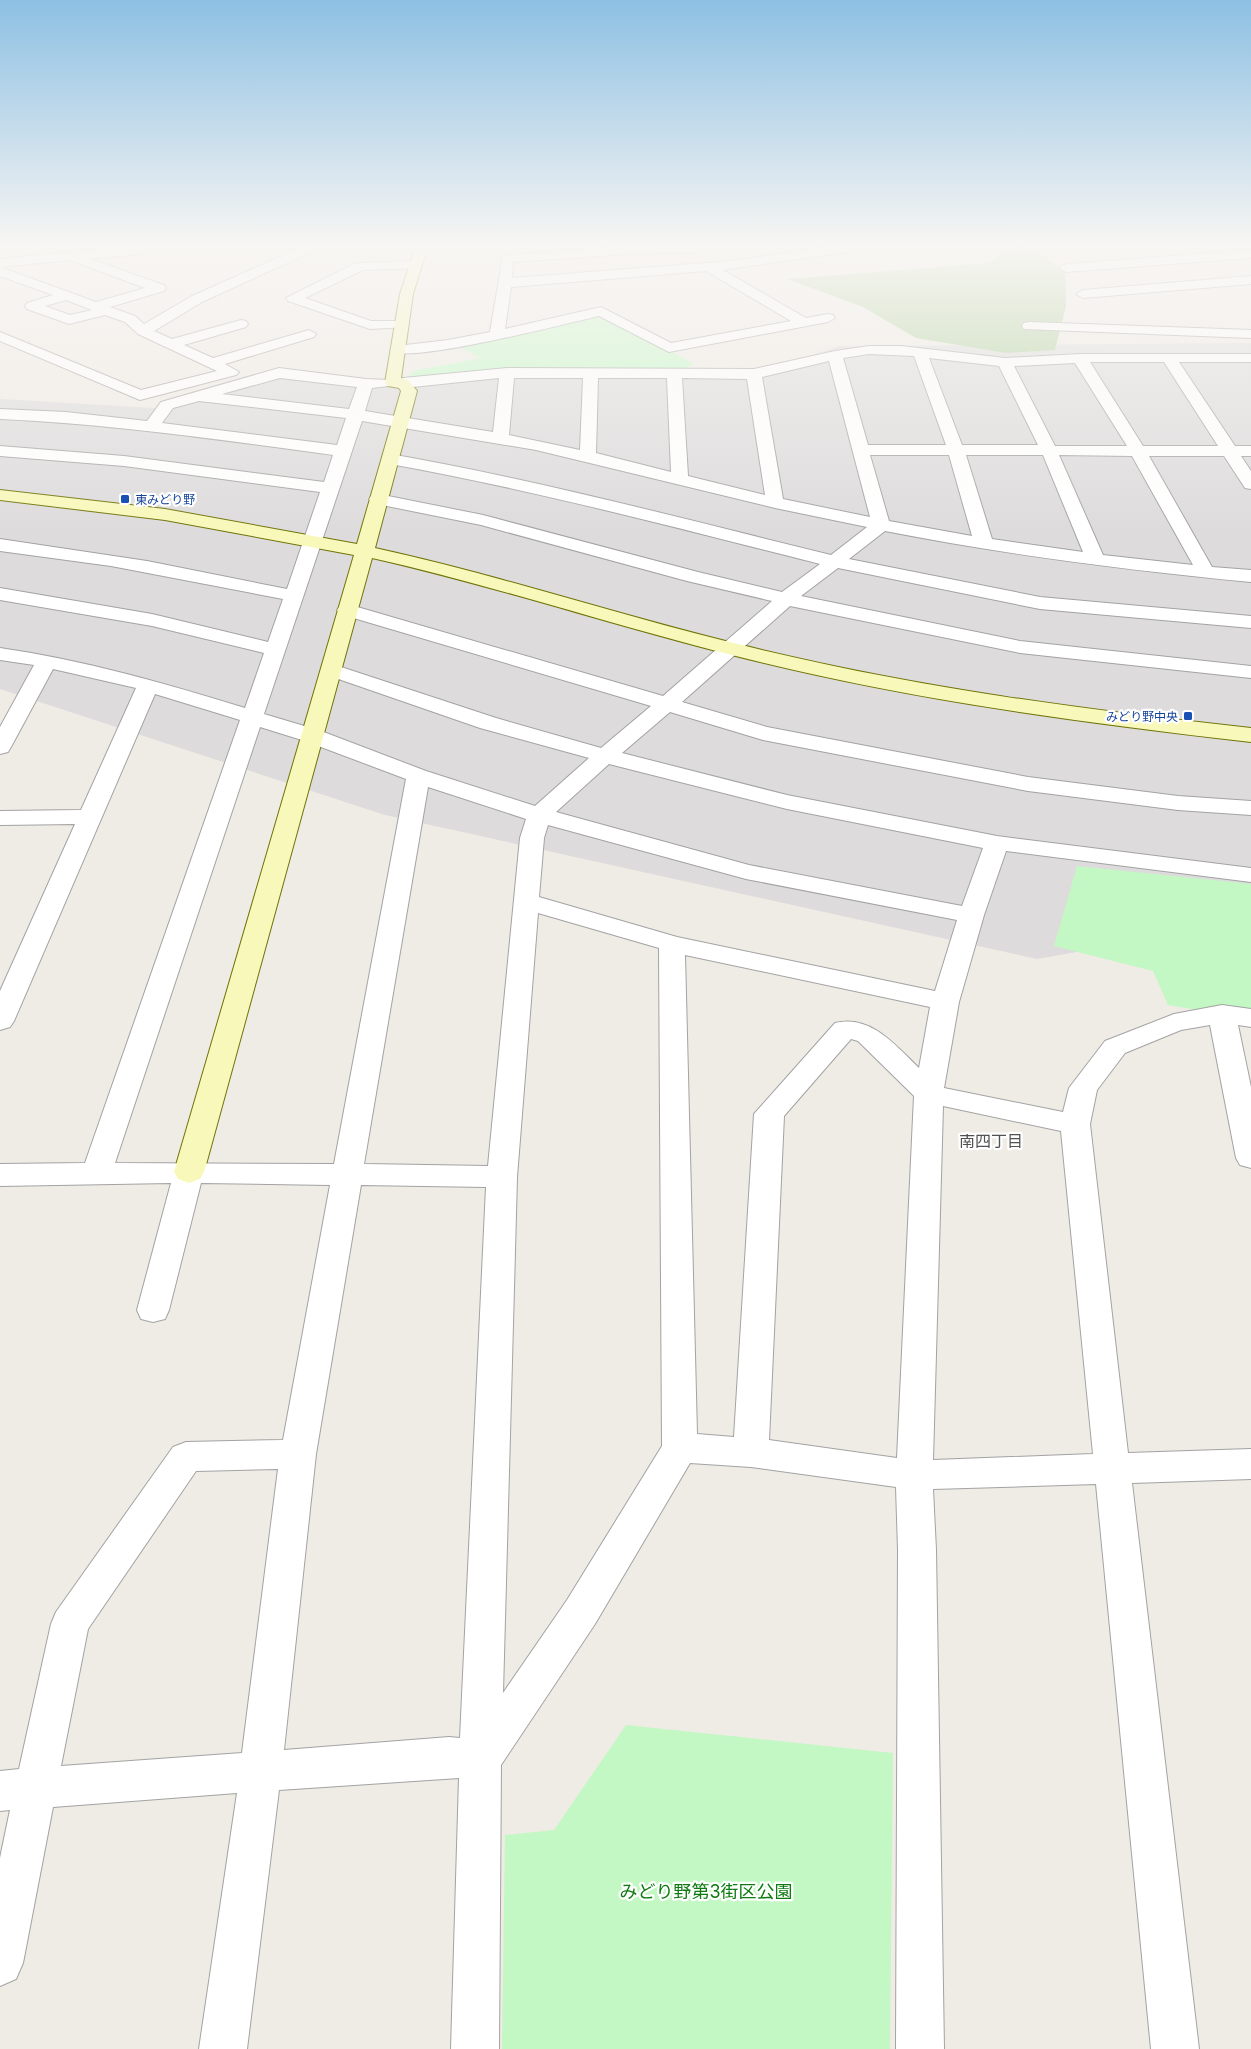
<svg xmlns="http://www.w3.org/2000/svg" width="1251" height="2049" viewBox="0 0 1251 2049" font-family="Inter,'Noto Sans JP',sans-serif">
<rect width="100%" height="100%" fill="#efebe5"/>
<!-- residential -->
<path fill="#dddbdc" d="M1251 343V921L1037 959 385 815 0 689V399L172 409 276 378 353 385 494 377 754 374 839 346Z"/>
<!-- forest -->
<path fill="#adce9a" d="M977 246H1032L1065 272 1066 306 1055 350 1006 353 916 338 863 307 787 279 989 263 999 255Z"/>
<!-- park -->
<path fill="#c3f8c4" d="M604 312 694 364 682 370 407 380 412 371 481 358 455 345Z
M1077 866 1251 884V1019L1168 1005 1153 971 1054 946Z
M626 1725 893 1753 890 2049H502L505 1835 554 1830Z"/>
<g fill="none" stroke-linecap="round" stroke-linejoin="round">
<!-- street casing -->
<g stroke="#a3a3a3" stroke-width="2">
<path id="street" d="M134 246H161C152 256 104 257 90 259L164 285 166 288 164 291 110 307 135 316 144 324 192 296 304 246H320L318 249 202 302 154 331 172 339 241 320 246 321 248 324 246 327 184 345 213 358 309 330 316 334 314 337 225 364 239 372 236 375 140 400 0 341V332L141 390 217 371 138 334 125 322 105 315 69 324 27 309 25 306 27 303 53 295 0 276V267L96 302 145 288 70 260 0 267V259ZM66 300 92 310 70 315 45 306Z
M628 246 745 247 739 251 628 254 513 262 512 278 731 261 835 246H852L853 248 847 252 723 270 806 318 828 314 833 315 835 318 828 322 669 352 599 316C573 322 401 366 390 350L397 346 448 340 490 332 503 256ZM706 271 791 321 671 343 601 307 505 329 511 287Z
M1251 250V258L1066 272 1059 268 1066 264Z
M413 261 420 265 418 268 363 270 305 298 371 321H407L409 324 407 327 370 329 288 301 286 298 356 263Z
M1251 276V284L1083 298 1076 294 1083 290Z
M1029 322 1251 330V338L1024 329 1022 326 1024 323Z
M869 346H901L1005 358 1080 354H1251V362H1179L1235 446H1251V456H1241L1251 471V489L1245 488 1224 456H1149L1212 567 1251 570V582C1127 570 1007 555 885 531L849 559 1040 597 1251 616V628L1040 609 838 568 801 596 1020 641 1251 666V678L1020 653 790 606 682 702 767 727 1028 777 1178 796 1251 801V815L1178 810 1028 791 763 740 670 712 622 753 787 795 997 836 1251 868V882L1006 851 984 915 959 1002 944 1088 1063 1112 1069 1088 1105 1041 1174 1014 1222 1005 1251 1009V1027L1238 1025 1251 1087V1168L1240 1165 1236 1158 1210 1025 1181 1030 1125 1053 1097 1090 1090 1124 1128 1453 1251 1449V1479L1132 1483 1199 2049H1151L1096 1484 933 1489 936 1550 944 2049H896L898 1550 896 1487 751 1467 690 1463 595 1624 501 1765 499 2049H451L459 1778 279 1790 247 2049H199L237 1793 53 1807 23 1963 16 1979 0 1986V1858L10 1810 0 1811V1771L19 1769 51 1624 56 1612 173 1447 186 1442 283 1440 330 1185 201 1183 169 1310 165 1319 153 1322 141 1319 137 1310 171 1183 0 1186V1164L85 1163 240 720 155 694 14 1021 10 1027 0 1030V991L75 824 0 825V811L81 810 136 688 53 669 11 747 8 752 0 754V727L34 665 0 660V648C84 660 164 683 245 708L264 653 152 626 0 600V588L152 614 268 642 283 599 111 566 0 551V539L147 561 287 589 320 492 124 466 0 456V446L124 456 324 482 333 455C222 440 112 424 0 419V409L66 412 147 421 161 402 279 368 366 379 389 380 392 383 389 386 372 388 365 411 493 432 499 378 403 388 395 383 403 378 507 368 754 369 835 351ZM869 354 914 356 946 445H868L843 358ZM929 358 999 366 1038 445H962ZM829 361 870 517 783 499 762 377ZM1090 362H1164L1218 446H1143ZM1075 363 1127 446H1055L1014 366ZM280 378 357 387 349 409 222 394ZM514 378H583L580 450 509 435ZM598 378H667L671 472 596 453ZM682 378 747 379 765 495 688 476ZM199 401 346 418 337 445 162 423 173 408ZM362 421 536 450 775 508 867 527 831 555C684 519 538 480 390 454L384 455 382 459 384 463 390 464C535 490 677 528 820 564L782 592 698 572 483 515 378 494 372 495 369 499 372 503 481 525 687 581 772 601 663 696 347 604 340 606 337 610 340 614 651 706 601 748 496 718 338 666 331 664 324 666 321 670 324 674 480 728 589 758 535 806 426 771 321 731 264 714ZM870 455H949L972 536 889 521ZM966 455H1043L1083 552 992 539ZM1059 455 1132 456 1193 565 1103 555ZM260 727 305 741 406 779 334 1164 115 1163ZM609 764 787 809 983 848 962 906 749 865 556 812ZM428 787 526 819 520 838 488 1166 364 1164ZM548 825 746 879 957 920 935 991 677 937 539 897 544 838ZM538 913 659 948 662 1446 567 1600 503 1693 517 1177ZM685 955 930 1007 919 1068C896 1046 871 1014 835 1023L754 1114 734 1437 697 1434ZM851 1039 858 1041 914 1096 897 1458 769 1440 784 1116ZM943 1106 1061 1131 1093 1454 933 1460ZM361 1185 486 1187 460 1738 449 1737 284 1750 316 1454ZM278 1469 242 1753 61 1766 88 1629 196 1471Z"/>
</g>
<!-- secondary casing -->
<g stroke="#6f7407" stroke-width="2">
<path id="secondary" d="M416 246H428L413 294 401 378 408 380 417 391 375 548C504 576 629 619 758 649 920 688 1085 710 1251 728V742C1085 723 919 701 756 661 627 630 501 587 372 558L204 1172 200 1179 189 1183 178 1179 174 1172 354 555 165 520 0 500V490L165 509 357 544 401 391 399 388 388 386 385 383 400 294Z"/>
</g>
<!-- street -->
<use href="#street" fill="#fff" fill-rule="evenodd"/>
<!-- secondary -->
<use href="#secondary" fill="#f8f8ba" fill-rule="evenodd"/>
</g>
<!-- sky -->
<linearGradient id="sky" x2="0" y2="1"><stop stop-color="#8dc0e3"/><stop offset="0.46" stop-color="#f8f6f3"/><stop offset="1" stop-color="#f8f6f3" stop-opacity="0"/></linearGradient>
<rect width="1251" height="533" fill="url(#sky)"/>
<!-- markers -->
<g fill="#1a4fb4" stroke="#fff" stroke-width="2">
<rect x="120" y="494" width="10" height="10" rx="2.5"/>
<rect x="1183" y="711" width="10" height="10" rx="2.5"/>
</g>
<g text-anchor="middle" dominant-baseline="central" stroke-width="4.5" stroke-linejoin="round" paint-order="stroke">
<!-- far-transit labels -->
<g font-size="12" fill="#164399" stroke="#fff" text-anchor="start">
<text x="135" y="499">東みどり野</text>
<text x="1178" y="716" text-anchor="end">みどり野中央</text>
</g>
<!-- neighbourhood labels -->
<g font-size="16" fill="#525252" stroke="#fff">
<text x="991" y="1141">南四丁目</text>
</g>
<!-- near-park labels -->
<g font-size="18" fill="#0e7b10" stroke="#fff">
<text x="706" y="1891">みどり野第3街区公園</text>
</g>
</g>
</svg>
